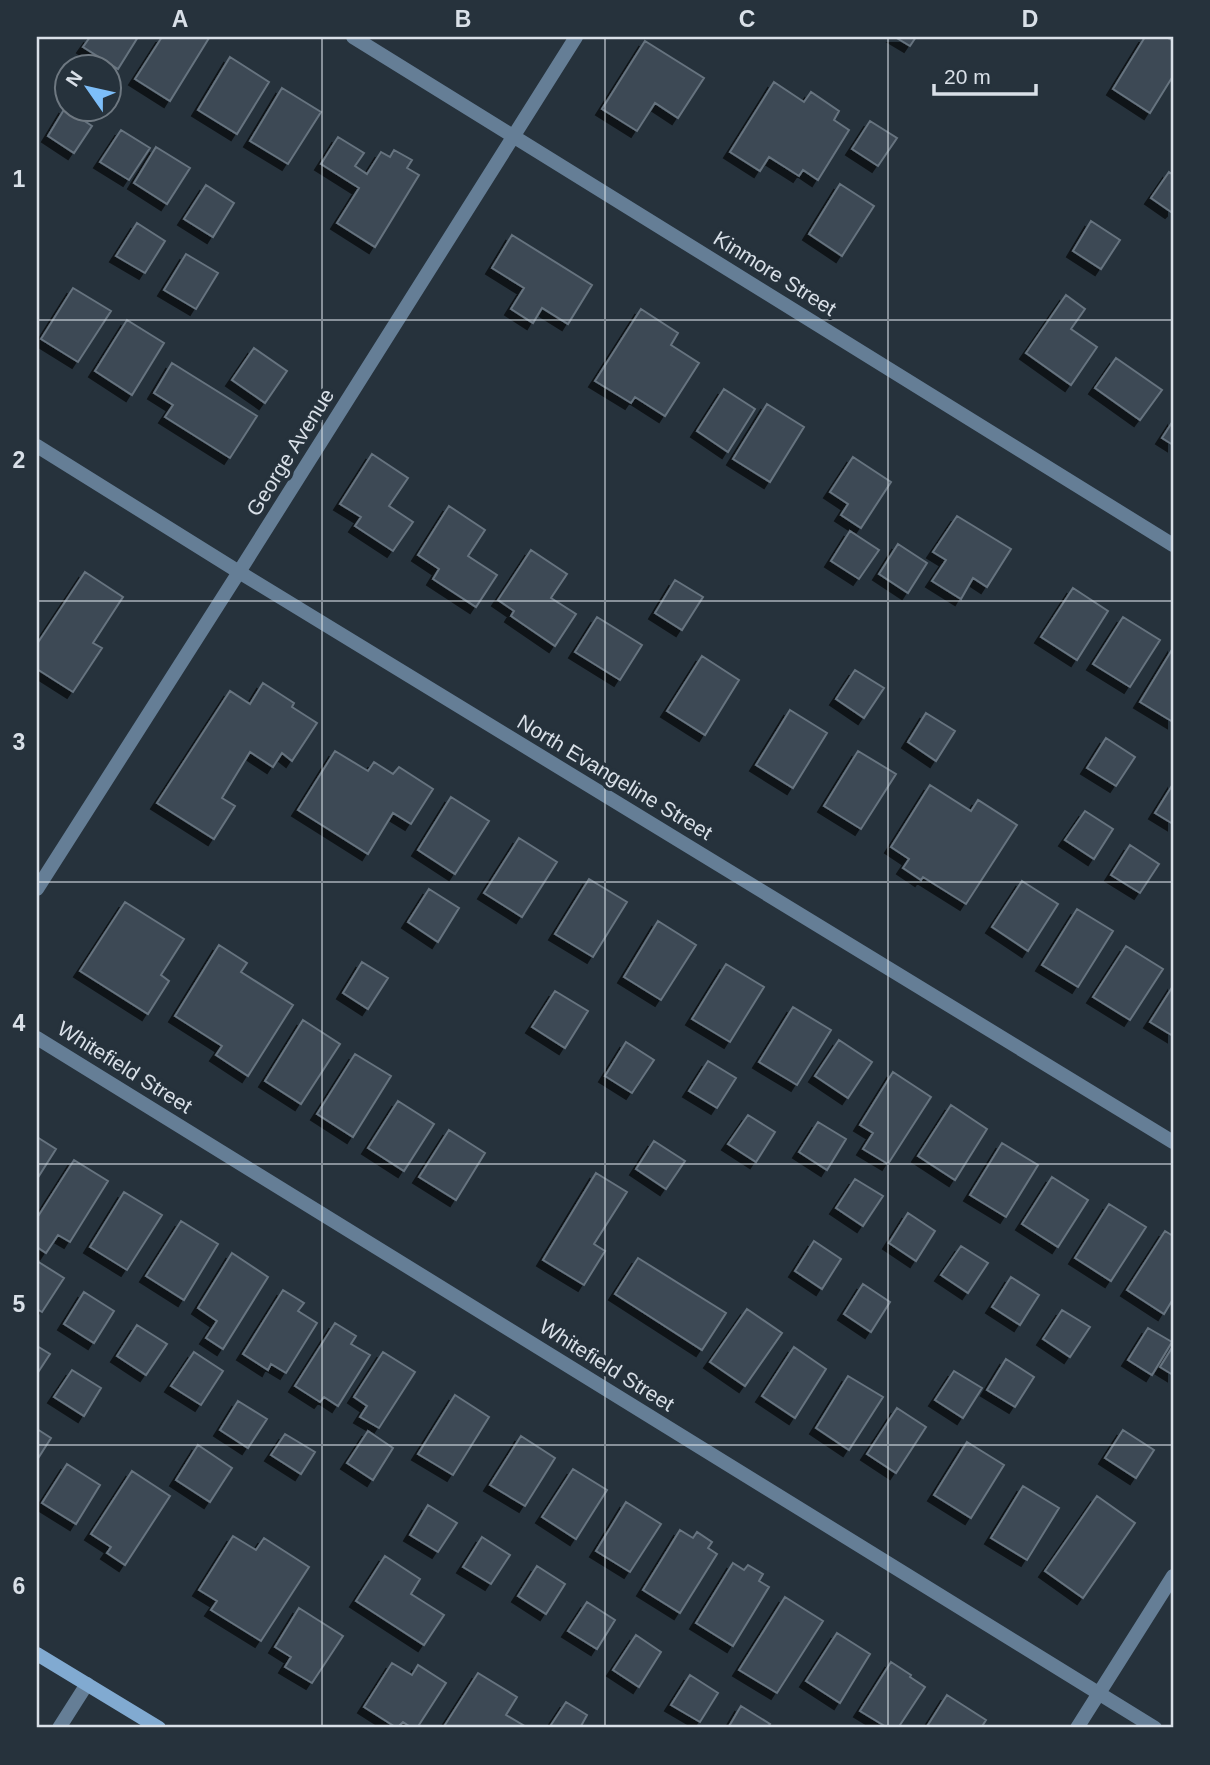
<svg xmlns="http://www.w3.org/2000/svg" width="1210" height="1765" viewBox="0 0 1210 1765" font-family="Helvetica,sans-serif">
<defs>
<filter id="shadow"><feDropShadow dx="-6" dy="6" stdDeviation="0" flood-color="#0009"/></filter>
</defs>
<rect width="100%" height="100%" fill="#26323c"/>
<!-- building -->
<path fill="#3d4954" stroke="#66737f" stroke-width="2" filter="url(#shadow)" d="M90 37H138L118 69 83 47Z
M162 37 209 38 170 101 135 79Z
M895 37H916L910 46Z
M1145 37H1166L1173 41V76L1150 113 1113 89Z
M645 41 704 78 678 118 655 103 637 131 602 109Z
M230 57 269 82 237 134 198 110Z
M774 82 804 102 811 92 839 111 834 120 849 130 818 180 803 170 799 176 769 157 760 171 730 152Z
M282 88 321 112 288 164 250 141Z
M65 108 92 126 74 153 48 136Z
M870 121 897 138 878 166 852 149Z
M121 130 150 148 129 180 100 162Z
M338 137 364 153 355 166 367 174 381 152 390 157 394 150 412 160 407 168 419 175 375 247 337 223 359 188 321 164Z
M156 147 190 168 167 204 134 183Z
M1169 172 1173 175V210L1171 212 1151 198Z
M840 184 874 206 842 256 809 234Z
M206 185 234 203 213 237 184 219Z
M1091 221 1120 240 1101 269 1073 251Z
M137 223 165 241 145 273 116 256Z
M512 235 592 285 568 324 542 308 533 323 511 309 524 288 492 268Z
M186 254 218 273 196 309 164 290Z
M73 288 111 311 78 362 41 339Z
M1066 295 1085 309 1071 329 1097 347 1071 385 1026 353Z
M641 309 678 333 671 345 699 363 665 416 635 397 631 403 595 381Z
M127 320 164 343 132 395 95 371Z
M254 348 287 371 265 403 232 380Z
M1116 358 1162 390 1140 420 1095 388Z
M172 363 257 416 230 458 165 417 173 405 154 393Z
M724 389 755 409 728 452 697 431Z
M767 404 804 427 770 482 733 459Z
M1173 421V445L1162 438Z
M372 454 408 478 389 506 413 522 393 551 355 526 361 517 340 504Z
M853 457 891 482 861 528 841 515 848 504 830 492Z
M449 506 485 530 468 556 497 575 476 607 433 579 439 569 418 555Z
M957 516 1011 549 987 587 973 578 961 599 932 581 946 560 933 552Z
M850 531 879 550 859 579 831 561Z
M898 544 927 563 908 593 879 574Z
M531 550 567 574 551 598 576 614 555 646 511 616 514 611 498 600Z
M85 572 123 597 93 643 102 648 73 692 37 669V644Z
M675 580 703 597 682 630 655 613Z
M1073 588 1108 611 1077 660 1041 637Z
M597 617 642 645 620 680 575 652Z
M1123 617 1160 640 1130 687 1093 664Z
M1173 648V722L1140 702Z
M702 656 739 680 705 735 667 711Z
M855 670 884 688 864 718 836 699Z
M263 683 294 703 292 707 317 723 292 761 282 753 273 767 250 752 222 798 235 806 214 839 157 803 230 691 250 704Z
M790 710 827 733 793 788 756 765Z
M926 713 955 731 936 761 908 742Z
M1106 738 1135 757 1116 786 1087 768Z
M335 751 368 771 374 762 393 774 399 767 433 789 411 824 393 813 368 854 298 810Z
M858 751 896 774 861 829 824 806Z
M1173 784V824L1155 813Z
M930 785 971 811 978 800 1017 825 966 904 923 877 921 880 903 868 909 859 891 847Z
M451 797 489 821 455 874 418 850Z
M1085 811 1113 829 1094 859 1065 840Z
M519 838 557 862 522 917 484 893Z
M1130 845 1159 864 1140 893 1111 875Z
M589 879 627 902 593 957 555 934Z
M1022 881 1058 904 1028 951 992 927Z
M429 889 459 908 438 942 408 922Z
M125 902 184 939 161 975 169 981 148 1014 80 971Z
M1077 909 1113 931 1078 987 1042 965Z
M658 921 696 945 661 1000 624 977Z
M219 945 247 963 241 972 293 1005 248 1076 216 1055 222 1046 175 1016Z
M1126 946 1163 969 1130 1020 1093 997Z
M362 962 388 978 368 1009 343 993Z
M726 964 764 987 730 1042 692 1019Z
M1173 986V1036L1150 1022Z
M555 991 588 1011 565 1048 532 1027Z
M793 1007 831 1030 797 1085 759 1062Z
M303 1020 340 1044 301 1104 265 1081Z
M839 1040 872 1062 848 1098 815 1076Z
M626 1042 654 1060 632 1093 605 1076Z
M355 1054 391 1076 353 1137 317 1114Z
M708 1061 736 1078 717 1108 689 1091Z
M893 1072 931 1097 888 1164 863 1149 873 1133 860 1125Z
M398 1101 434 1124 404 1171 368 1148Z
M951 1105 987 1129 955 1180 918 1156Z
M748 1115 775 1132 756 1162 728 1144Z
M818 1122 846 1139 827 1170 799 1152Z
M449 1130 485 1153 456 1200 419 1177Z
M37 1137 56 1149 37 1179Z
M654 1141 685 1161 666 1189 636 1169Z
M1002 1143 1038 1165 1006 1217 970 1195Z
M74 1160 108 1181 70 1242 58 1235 46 1253 37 1247V1218Z
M596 1173 627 1192 594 1244 605 1251 584 1285 543 1260Z
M1052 1177 1088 1200 1058 1247 1022 1224Z
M855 1179 883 1196 863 1226 836 1208Z
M124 1192 162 1215 127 1270 90 1247Z
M1109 1204 1146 1227 1111 1281 1075 1258Z
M908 1213 935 1231 916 1261 889 1243Z
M181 1221 218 1244 184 1300 146 1276Z
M1165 1231 1173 1236V1299L1164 1314 1127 1290Z
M814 1241 841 1259 822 1289 795 1271Z
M961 1246 988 1263 968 1293 941 1275Z
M232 1253 268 1277 223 1349 206 1338 217 1321 198 1308Z
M638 1258 726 1313 702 1350 615 1294Z
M37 1261 64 1278 42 1312 37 1309Z
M1011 1277 1039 1295 1020 1325 992 1307Z
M863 1284 890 1302 871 1332 844 1314Z
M283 1290 304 1303 298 1311 317 1323 286 1373 271 1364 268 1370 243 1354Z
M84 1292 114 1311 94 1343 64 1324Z
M747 1309 782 1333 745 1386 710 1362Z
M1062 1310 1090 1327 1070 1357 1043 1339Z
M335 1323 356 1336 351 1344 370 1355 338 1406 324 1397 320 1402 295 1386Z
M137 1325 167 1344 146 1375 117 1356Z
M1148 1328 1172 1342 1152 1375 1128 1360Z
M37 1346 50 1354 37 1374Z
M1173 1346V1375L1160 1367Z
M794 1347 826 1369 795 1418 762 1396Z
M194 1352 223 1371 201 1405 171 1386Z
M383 1352 415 1372 379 1428 360 1417 367 1406 354 1397Z
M1006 1359 1034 1377 1015 1407 987 1390Z
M72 1370 101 1388 84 1416 54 1397Z
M954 1371 982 1388 963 1418 935 1400Z
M848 1376 883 1397 849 1450 816 1428Z
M455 1395 489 1417 453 1475 418 1454Z
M238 1401 267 1419 248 1448 220 1430Z
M897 1408 926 1427 896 1473 867 1454Z
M37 1429 51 1438 37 1460Z
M1123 1430 1154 1450 1136 1478 1105 1458Z
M368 1431 393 1448 373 1480 347 1463Z
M285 1434 315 1452 301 1474 271 1455Z
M521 1436 555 1458 525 1506 490 1485Z
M967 1442 1004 1465 971 1518 934 1495Z
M198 1445 232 1468 210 1502 176 1480Z
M67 1464 100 1485 76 1524 42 1503Z
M573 1469 607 1490 576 1539 542 1517Z
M132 1471 170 1496 125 1565 107 1553 111 1547 91 1534Z
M1023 1486 1059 1508 1027 1560 991 1538Z
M1097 1496 1135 1523 1083 1598 1045 1571Z
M626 1502 661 1524 630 1572 596 1551Z
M428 1505 457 1523 438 1552 410 1535Z
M680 1530 693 1538 697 1532 712 1542 708 1548 717 1554 680 1613 643 1590Z
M233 1536 256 1550 264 1538 309 1567 261 1641 211 1610 217 1601 199 1590Z
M482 1537 510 1555 491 1584 463 1567Z
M385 1556 420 1579 411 1594 444 1615 424 1645 356 1601Z
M733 1563 744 1570 748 1565 763 1574 759 1581 769 1587 733 1646 696 1623Z
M537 1566 565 1584 546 1614 518 1596Z
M785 1597 823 1621 777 1693 739 1670Z
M587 1602 615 1620 597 1649 568 1631Z
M299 1608 343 1636 312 1683 285 1667 291 1657 275 1647Z
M837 1633 870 1654 840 1703 806 1681Z
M636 1635 661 1652 639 1687 613 1670Z
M891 1662 911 1675 910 1677 925 1687 898 1728H888L860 1711Z
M392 1663 412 1675 418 1665 446 1683 417 1728H412L403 1722 397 1728 364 1707Z
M478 1673 517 1697 506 1715 528 1728H443Z
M690 1675 718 1693 700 1722 671 1705Z
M947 1695 986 1720 981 1728H926Z
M566 1702 587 1715 580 1728H549Z
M741 1706 770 1724 767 1728H728Z"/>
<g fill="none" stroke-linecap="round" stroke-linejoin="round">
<!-- minor -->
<path stroke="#657e96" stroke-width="14" d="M353 37 1173 545
M37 446 239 572 1173 1142
M37 889 239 572 576 37
M37 1038 1155 1728
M59 1728 87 1684
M1077 1728 1173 1576"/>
<!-- secondary -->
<path stroke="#81aad1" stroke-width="14" d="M37 1654 159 1728"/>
</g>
<!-- grid -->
<path fill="none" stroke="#d9e0e8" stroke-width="2" stroke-opacity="0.55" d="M322 37V1728M605 37V1728M888 37V1728M37 320H1173M37 601H1173M37 882H1173M37 1164H1173M37 1445H1173"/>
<g text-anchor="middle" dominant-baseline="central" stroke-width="7" stroke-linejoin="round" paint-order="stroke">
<!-- street labels -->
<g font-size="21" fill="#d9e0e8" stroke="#26323c">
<text transform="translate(775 273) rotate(32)">Kinmore Street</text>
<text transform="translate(290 452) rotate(-58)">George Avenue</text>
<text transform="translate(615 777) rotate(31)">North Evangeline Street</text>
<text transform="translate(125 1067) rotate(32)">Whitefield Street</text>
<text transform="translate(607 1365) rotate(32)">Whitefield Street</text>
</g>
</g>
<!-- border -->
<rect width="1210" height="1765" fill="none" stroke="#26323c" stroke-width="77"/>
<!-- north arrow -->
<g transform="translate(88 88) rotate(304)"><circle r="33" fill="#26323c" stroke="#6e7881" stroke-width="2"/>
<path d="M0-5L12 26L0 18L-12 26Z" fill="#7dbef9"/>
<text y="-10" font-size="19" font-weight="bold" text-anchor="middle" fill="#d9e0e8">N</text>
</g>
<!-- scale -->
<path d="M934 84v10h102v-10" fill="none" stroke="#d9e0e8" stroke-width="3.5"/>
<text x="944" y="84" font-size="21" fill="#d9e0e8" stroke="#26323c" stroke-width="5" paint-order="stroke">20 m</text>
<rect x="38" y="38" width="1134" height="1688" fill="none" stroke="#d9e0e8" stroke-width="2.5"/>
<g font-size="23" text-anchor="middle" font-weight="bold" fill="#d9e0e8">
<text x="180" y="27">A</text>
<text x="463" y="27">B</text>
<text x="747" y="27">C</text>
<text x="1030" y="27">D</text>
<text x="19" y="187">1</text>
<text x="19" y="468">2</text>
<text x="19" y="750">3</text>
<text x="19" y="1031">4</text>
<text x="19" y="1312">5</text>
<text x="19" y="1594">6</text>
</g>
</svg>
